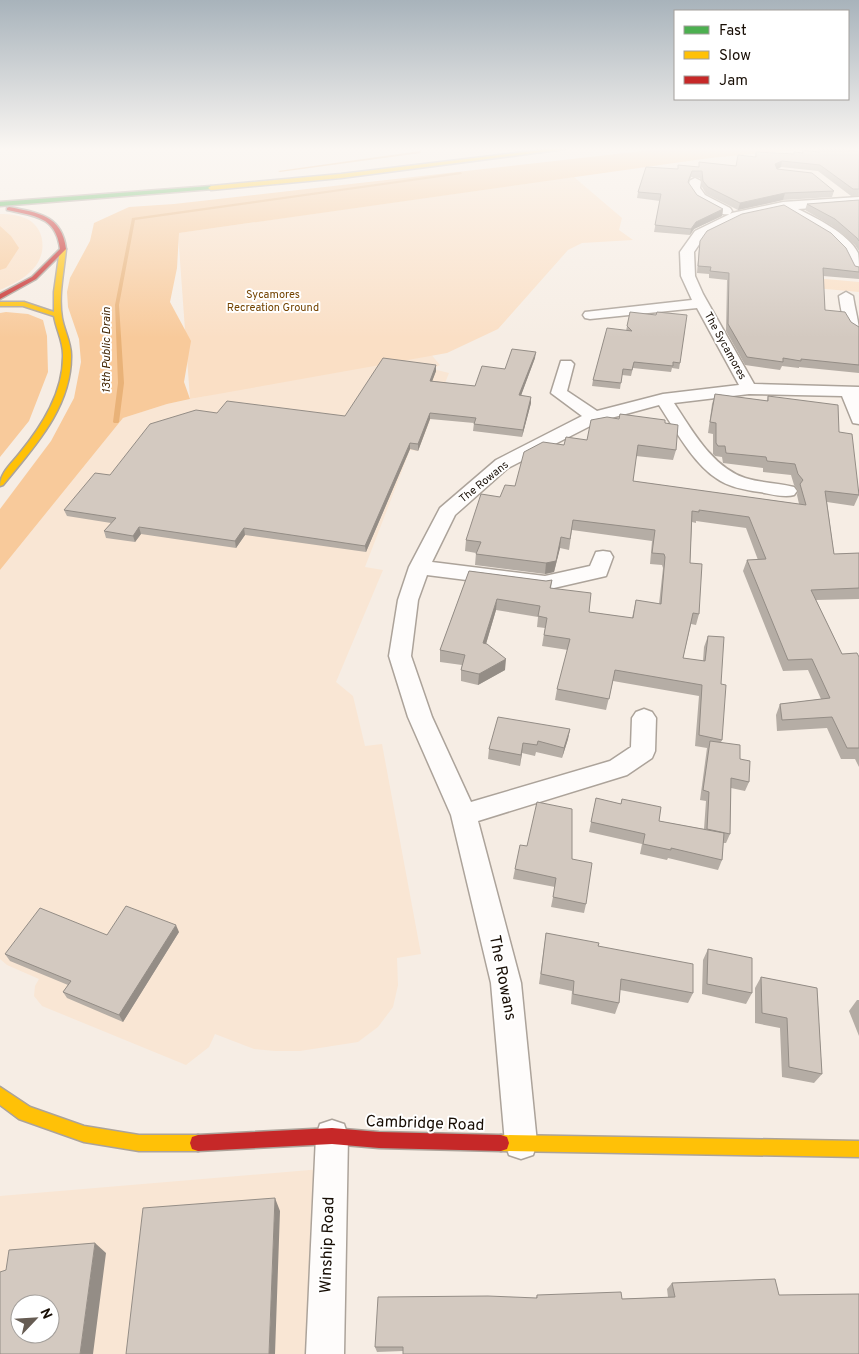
<svg xmlns="http://www.w3.org/2000/svg" width="859" height="1354" viewBox="0 0 859 1354" font-family="Overpass,sans-serif">
<style>
.built{fill:#f9e6d4;fill-rule:evenodd}
.green{fill:#fadfc5}
.forest{fill:#f8ca9b}
.lines{fill:none;stroke-linecap:round;stroke-linejoin:round}
.stream{fill:#e9b278;fill-rule:evenodd}
.street-casing{stroke:#aca39a;stroke-width:3}
.fast-casing{stroke:#aca39a;stroke-width:3}
.slow-casing{stroke:#aca39a;stroke-width:3}
.jam-casing{stroke:#aca39a;stroke-width:3}
.street{fill:#fefcfb;fill-rule:evenodd}
.fast{fill:#4caf50;fill-rule:evenodd}
.slow{fill:#ffc107;fill-rule:evenodd}
.jam{fill:#c62828;fill-rule:evenodd}
.wall{fill:#b5ada5}
.shaded-wall{fill:#948d86}
.building{fill:#d3c9c0;stroke:#948d86;fill-rule:evenodd}
.labels{text-anchor:middle;dominant-baseline:central;stroke-width:4;stroke-linejoin:round;paint-order:stroke}
.far-park-label{font-size:11px;fill:#734301;stroke:#fff}
.far-street-label{font-size:11px;fill:#180e05;stroke:#fff}
.far-water-label{font-size:12px;font-style:italic;fill:#422502;stroke:#fff}
.near-street-label{font-size:16px;fill:#180e05;stroke:#fff}
</style>
<rect width="100%" height="100%" fill="#f6ede4"/>
<path class="built" d="M430 353 440 365 433 369 449 373 418 451 410 450 365 567 383 570 336 682 353 696 365 746 382 744 421 954 397 958 398 985 393 1007 378 1027 358 1042 300 1051H275L254 1049 215 1034 209 1047 186 1065 42 1006 34 996 35 986 39 979 7 965 0 959V570L123 418 167 404 320 372Z
M345 1167 344 1354H0V1196ZM20 1304H50V1334H20Z"/>
<path class="green" d="M574 177 622 218 619 230 633 240 582 243 568 250 498 329 447 353 190 399 178 233Z
M0 214C9 214 19 215 27 219 46 228 47 255 33 269 24 279 13 284 0 290Z
M780 275 859 282V292L781 285Z"/>
<path class="forest" d="M661 149H804L710 158 179 233 177 268 170 302 191 341 184 382 190 399 167 404 123 418 0 570V509L51 441 74 398 81 362 79 339 68 307 67 292 70 278 90 241 94 223 129 207 174 204Z
M0 226 11 236 19 248 6 268 0 270Z
M6 312 28 314 43 320 47 336 48 372 29 421 0 457V313Z"/>
<g class="lines">
<path class="stream" d="M420 151 421 153 280 172 278 171Z
M461 172 462 174 135 220 119 305 124 383 119 422 118 423H114L113 422 118 383 115 305 132 218Z"/>
<g class="street-casing">
<path id="street" d="M695 178 701 181 700 188 705 195 730 208 732 211 730 214C716 217 696 199 688 188L689 181Z
M859 197V205L798 209C816 218 849 234 858 253 859 259 859 267 859 273L854 272C850 265 849 258 843 251 827 233 804 221 782 210L740 219 704 237 694 252 695 276 703 294 754 384 859 387V424L853 423 842 396 749 394 674 403C692 430 712 467 745 478 761 483 778 483 794 487L797 491 794 495C784 498 771 494 760 492 745 490 728 487 716 478 693 463 674 428 659 405L600 421 508 468 455 515 432 562 545 576 590 566 596 552 603 551 610 552 613 557 606 576 545 590 427 575 418 600 411 656 432 717 471 802 610 761 631 747 632 718 636 712 644 709 652 712 656 718 655 751 652 758 627 775 478 821 521 983 537 1143 533 1155 521 1159 509 1155 505 1143 491 983 451 815 408 717 389 656 398 600 409 567 440 508 496 460 582 416 551 393 561 361H571L574 364 567 391 597 411 663 394 739 385 697 308 590 319 585 318 583 315 585 312 692 300 681 276 680 252 695 231 732 213 783 202Z
M846 292 853 296C855 310 859 321 859 334 843 330 841 310 839 296Z
M332 1120 344 1124 348 1136 344 1354H306L316 1136 320 1124Z"/>
</g>
<g class="fast-casing">
<path id="fast" d="M211 186 213 189 0 206V202L26 200Z"/>
</g>
<g class="slow-casing">
<path id="slow" d="M549 149H565L341 178 211 190 208 188 211 186 341 174Z
M63 247 66 249C64 272 58 295 62 318 64 330 71 342 71 355 72 407 34 447 3 485L0 486C0 473 11 464 19 454 42 426 64 392 63 354 63 341 56 329 54 316L23 306H0V302H24L54 312V292L60 249Z
M0 1087 30 1107 84 1126 139 1135H198L204 1137 206 1143 204 1149 198 1151H139L84 1142 19 1119 0 1105Z
M501 1135 859 1141V1157L501 1151 495 1149 493 1143 495 1137Z"/>
</g>
<g class="jam-casing">
<path id="jam" d="M9 207C38 213 62 215 66 249L36 279 0 299V294L32 277 60 249C56 216 34 216 7 210V208Z
M332 1128 379 1132 501 1135 507 1137 509 1143 507 1149 501 1151 379 1148 332 1144 198 1151 192 1149 190 1143 192 1137 198 1135Z"/>
</g>
<use href="#street" class="street"/>
<use href="#fast" class="fast"/>
<use href="#slow" class="slow"/>
<use href="#jam" class="jam"/>
</g>
<path class="wall" d="M818 149H835L859 151V196H851L818 171 781 167 777 169 834 191 832 197 783 200 738 210 706 194 702 187 700 178 691 177 689 184 697 195 723 209 722 216 694 229 690 235 654 232 660 201 637 198 638 192 678 169 699 167 736 166 755 157 756 152 793 154 794 152 802 153V150L818 152Z
M859 200V251L855 245 832 226 805 210 807 204Z
M700 241 859 267V279L823 276 825 310 859 327V373L799 367V368L782 366 780 370 745 365 726 331 727 280 709 278V274L697 273 699 248Z
M630 312 680 363 679 369 672 368 671 372 633 368 631 376 622 375 620 389 592 386 593 380 626 331Z
M535 358 521 395 531 403 522 437 473 431 474 423 430 419 418 451 410 449 366 552 245 535 236 548 141 534 135 542 106 538 104 531 111 523 67 516 64 510 110 475 345 416 436 365V371L432 381 475 386 505 369Z
M715 394 767 401 768 396 839 432 859 495 854 506 827 502 834 554 859 553V599L816 600 842 654 859 657V767L855 759H841L827 728 777 731 776 715 780 704 821 699 808 670 783 671 743 571 747 560H758L746 528 696 521V523L692 522 690 563 699 614 696 625 691 624 683 658 703 661 704 647 708 636 721 684 722 740 721 742 740 759 749 782 745 791 731 788 730 834 726 843H723L722 860 718 870 668 858 667 860 640 854 642 844 589 832 596 798 621 804 622 799 659 821 704 829 706 801 700 800 707 748 695 746 699 696 613 681 606 710 555 700 557 689 568 650 542 646 545 628 537 627 538 617 496 610 486 644 505 670 478 685 461 681V670L462 665 440 662V650L469 571 546 581 552 580 551 588 589 612 632 618 636 600 659 604 663 568 662 565 650 564 652 541 572 530 569 550 560 548 554 572 545 574 475 565 476 553 465 551 466 540 500 497 515 486 564 445 587 440 619 419 620 414 665 423 676 450 673 460 636 456 633 481 799 504 797 495 798 490 794 485 791 475 763 472V468L723 463 722 457 715 456 713 454V434L708 433 712 404Z
M570 729 568 739 562 758 536 752 535 756 522 753 520 766 488 759 489 749Z
M572 859 586 904 584 913 551 907 555 887 513 879 515 869Z
M179 932 123 1022 67 998 63 992 68 985 10 961 5 954 107 935Z
M546 933 598 946 693 993 688 1003 620 990 619 1003 615 1014 571 1004 572 991 539 984Z
M708 949 752 993 746 1004 702 994 703 960Z
M761 977 817 988 822 1074 814 1083 782 1077 780 1028 755 1023V988Z
M857 1000H859V1036L849 1011Z
M775 1279 403 1351 377 1352 375 1347 536 1298 537 1295 622 1299 668 1297 667 1289 672 1283Z"/>
<path class="shaded-wall" d="M782 161 781 167 774 171 775 164Z
M785 193 783 200 738 210 740 203Z
M723 209 722 216 694 229 690 235 691 229 696 222Z
M536 352 535 358 519 401V395Z
M436 365V371L430 387V381Z
M531 397V403L522 437 523 430Z
M430 413V419L418 451V444Z
M410 443V449L366 552 365 546Z
M139 527 141 534 135 542 133 536Z
M244 528 245 535 236 548 235 541Z
M561 537 560 548 554 572 545 574 546 563Z
M497 599 496 610 483 654V643Z
M506 659 505 670 478 685 479 674Z
M570 729 568 739 562 758 564 748Z
M523 743 522 753 520 766 521 755Z
M176 925 179 932 123 1022 119 1015Z
M275 1198 280 1211 275 1354H269Z
M95 1243 106 1253 93 1354H80Z"/>
<path class="building" d="M819 149H835L859 151V189H853L820 165 782 161 775 164 777 169 812 173 834 191 785 193 740 203 708 187 703 181 702 171H692L688 182 697 195 723 209 696 222 691 229 655 225 661 194 638 192 646 167 678 169V165L699 167V162L736 166 738 155 756 157V152L794 154V152L803 153 802 150 819 152Z
M859 200V241L857 238 835 219 807 204Z
M784 205 831 233 846 248 855 266 859 267V272L823 268 825 310 845 312 851 322 859 327V365L801 359V361L783 358V362L747 357 728 324 729 273 710 271 711 267 698 266 700 241 707 231 742 214Z
M630 312 656 315 657 312 687 315 680 363 673 362V366L634 362 632 370 623 369 621 383 593 380 607 328 632 331 627 326Z
M512 349 536 352 519 395 531 397 523 430 474 424 476 418 430 413 418 444 410 443 365 546 244 528 235 541 139 527 133 536 104 531 116 518 64 510 95 473 110 475 150 424 196 410 217 413 227 401 345 416 383 358 436 365 430 381 475 386 482 366 505 369Z
M715 394 768 401V396L838 405 839 432 852 434 859 495 825 491 834 554 859 553V588L811 590 842 654 857 653 859 657V748H847L832 717 782 720 780 704 830 698 812 659 788 660 747 560 766 559 749 517 699 510V512L692 511 690 563 702 564 699 614 693 613 683 658 705 661 708 636 724 637 721 684 726 685 722 740 699 735 702 685 615 670 609 699 557 689 570 639 544 635 547 618 538 616 540 606 497 599 483 643 487 644 506 659 479 674 461 670 465 655 440 650 469 571 546 581 552 580 550 588 591 593 589 612 633 618 636 600 661 604 665 557 664 554 652 553 655 530 573 520 570 539 561 537 556 561 546 563 476 554 481 542 466 540 481 494 500 497 505 485 515 486 524 452 543 442 564 445 566 437 587 440 591 420 607 417 619 419 620 414 665 420V423L678 425 676 450 638 445 633 481 806 505 800 484 803 480 798 474 795 464 767 461 766 457 726 453 725 446H718L716 443V423L710 422Z
M498 717 570 729 564 748 538 741 537 745 523 743 521 755 489 749Z
M710 741 740 745V759L750 761 749 782 731 778 730 834 707 829 709 792 703 790Z
M596 798 621 804 622 799 661 807 659 821 724 833 722 860 671 848V850L643 844 645 834 591 822Z
M537 802 572 809V859L592 863 586 904 553 897 556 878 515 869 520 845 527 846Z
M126 906 176 925 119 1015 63 992 71 981 5 954 40 908 107 935Z
M546 933 599 943 598 946 693 964V993L621 979 619 1003 573 994 574 981 541 974Z
M708 949 752 958V993L707 984Z
M761 977 817 988 822 1074 789 1067 787 1018 762 1013Z
M275 1198 269 1354H126L143 1208Z
M95 1243 80 1354H0V1272L6 1270 9 1250ZM20 1304H50V1334H20Z
M775 1279 779 1295 859 1294V1354H403V1347H375L378 1297 488 1296 537 1298V1295L621 1292 622 1299 675 1297 672 1283Z"/>
<linearGradient id="sky" x2="0" y2="1"><stop stop-color="#a8b3bb"/><stop offset="0.44" stop-color="#fbf7f3"/><stop offset="1" stop-color="#fbf7f3" stop-opacity="0"/></linearGradient>
<rect width="859" height="338" fill="url(#sky)"/>
<g class="labels">
<g class="far-park-label">
<text x="273" y="295">Sycamores<tspan x="273" dy="13">Recreation Ground</tspan></text>
</g>
<g class="far-street-label">
<text transform="translate(725 346) rotate(61)">The Sycamores</text>
<text transform="translate(484 482) rotate(-39)">The Rowans</text>
</g>
<g class="far-water-label">
<text transform="translate(107 350) rotate(-90)">13th Public Drain</text>
</g>
<g class="near-street-label">
<text transform="translate(502 978) rotate(79)">The Rowans</text>
<text transform="translate(425 1124) rotate(2)">Cambridge Road</text>
<text transform="translate(328 1245) rotate(-88)">Winship Road</text>
</g>
</g>
<rect x="674" y="10" width="175" height="90" fill="#ffffff" stroke="#a39f9b"/>
<rect x="684" y="26" width="25" height="8" fill="#4caf50" stroke="#a39f9b"/>
<text x="719" y="35" font-size="15" fill="#180e05">Fast</text>
<rect x="684" y="51" width="25" height="8" fill="#ffc107" stroke="#a39f9b"/>
<text x="719" y="60" font-size="15" fill="#180e05">Slow</text>
<rect x="684" y="76" width="25" height="8" fill="#c62828" stroke="#a39f9b"/>
<text x="719" y="85" font-size="15" fill="#180e05">Jam</text>
<g transform="translate(35 1319) rotate(65)"><circle r="24" fill="#ffffff" stroke="#a39f9b"/>
<path d="M0-4L9 19L0 12L-9 19Z" fill="#665c53"/>
<text y="-8" font-size="14" font-weight="bold" text-anchor="middle" fill="#180e05">N</text>
</g>
</svg>
